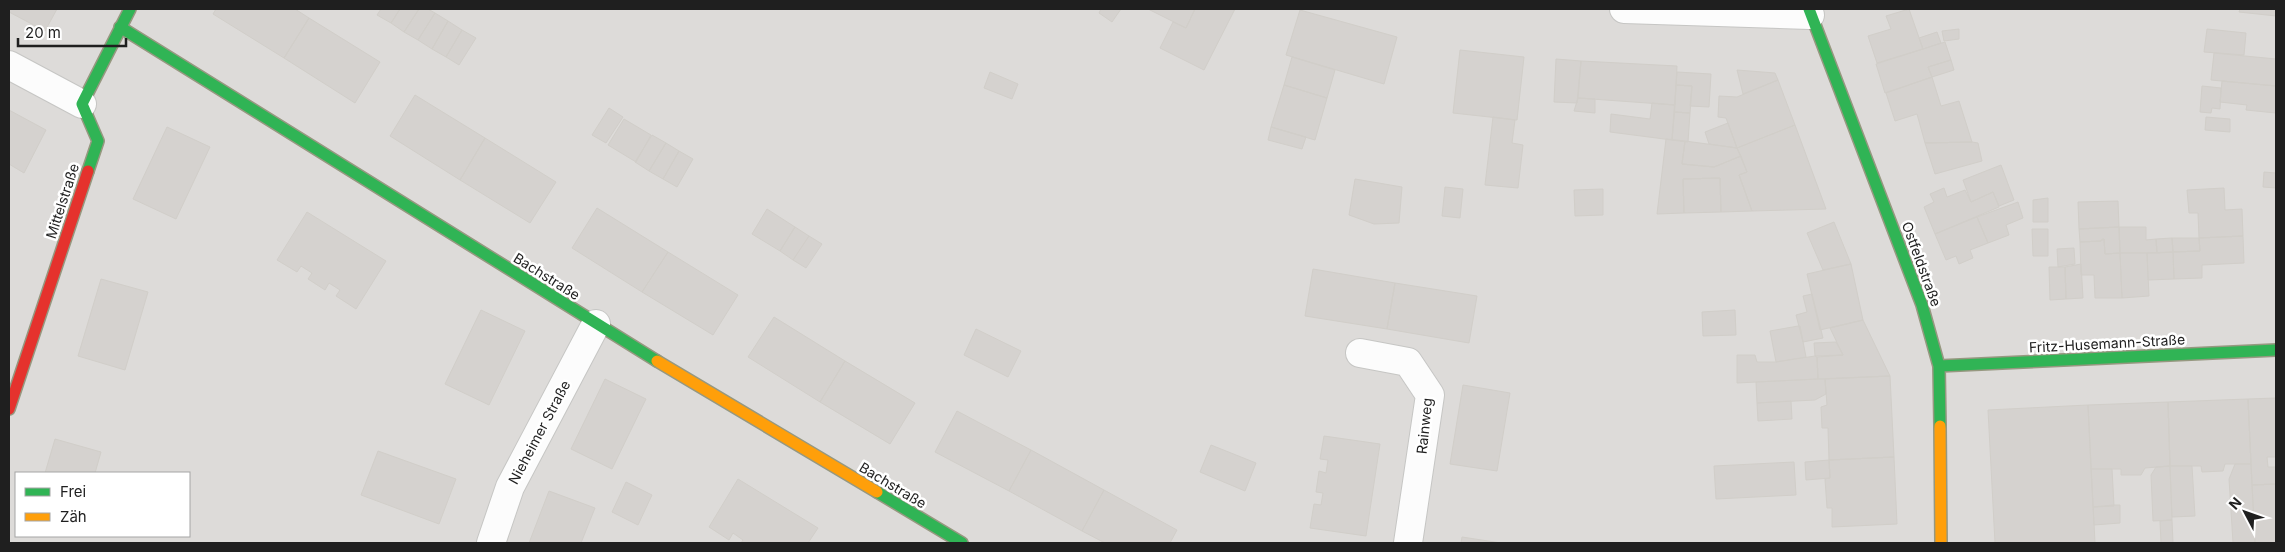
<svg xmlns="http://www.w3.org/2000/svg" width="2285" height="552" viewBox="0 0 2285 552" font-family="Inter,sans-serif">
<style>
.residential{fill:#dddbd9;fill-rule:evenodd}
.building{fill:#d5d2cf;stroke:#d1cec9}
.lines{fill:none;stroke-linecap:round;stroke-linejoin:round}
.street-casing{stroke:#c6c6c4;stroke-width:30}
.fast-casing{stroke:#969880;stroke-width:14}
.slow-casing{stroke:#969880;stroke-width:14}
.jam-casing{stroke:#969880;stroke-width:14}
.street{stroke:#fcfcfc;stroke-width:28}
.fast{stroke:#30b455;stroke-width:11}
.slow{stroke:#ff9f0a;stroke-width:11}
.jam{stroke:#e5322d;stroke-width:11}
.labels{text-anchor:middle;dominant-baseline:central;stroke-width:5;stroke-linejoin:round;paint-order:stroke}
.street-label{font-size:14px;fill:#1f1f1f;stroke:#fff}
</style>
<rect width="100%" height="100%" fill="#eeece8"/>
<path class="residential" d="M9 9H2276V543H9ZM16 473H189V536H16Z"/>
<path class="building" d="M9 9H57L45 31 9 12Z
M216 9H295L309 18 284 58 213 14Z
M381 9H400L391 23 377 15Z
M400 9H419L404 32 391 23Z
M419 9H428L435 13 418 40 404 32Z
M1101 9H1121L1112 22 1099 13Z
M1148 9H1195L1186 28Z
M1195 9H1235L1204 70 1160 48 1173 22 1186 28Z
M1909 9 1923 49 1877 63 1868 36 1891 29 1886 16Z
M2240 9H2276V16L2239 12Z
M1300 10 1397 37 1384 84 1286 55Z
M435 13 448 21 432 49 418 40Z
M309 18 380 62 355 103 284 58Z
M448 21 462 30 446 57 432 49Z
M1959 29V39L1944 41 1942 31Z
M2207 29 2246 33 2244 55 2204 52Z
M462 30 476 38 459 65 446 57Z
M1937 32 1941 43 1923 49 1919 38Z
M1945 42 1951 60 1928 67 1932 77 1885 93 1876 64Z
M1460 50 1524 57 1517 120 1453 113Z
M2214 53 2276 59V86L2211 80Z
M1292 57 1335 70 1327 98 1284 85Z
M1556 59 1581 61 1577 103 1554 102Z
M1951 60 1954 70 1932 77 1928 67Z
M1581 61 1677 66 1675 105 1578 98Z
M1737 70 1775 73 1778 80 1743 94Z
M990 72 1018 84 1012 99 984 88Z
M1677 72 1711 74 1709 107 1690 106 1692 86 1676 85Z
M1932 77 1941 106 1959 101 1972 142 1925 143 1917 114 1895 121 1886 93Z
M1778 80 1795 125 1737 148 1726 118 1718 117 1719 96 1737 97Z
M2222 81 2276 86V120V113L2246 110 2247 105 2220 102Z
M1284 85 1327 98 1315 140 1271 127Z
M1676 85 1692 86 1690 113 1674 112Z
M2202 86 2221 88 2220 109 2212 108 2211 113 2200 112Z
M415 95 485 138 460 180 390 136Z
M1578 98 1595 99V113L1574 111Z
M1652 103 1675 105 1672 140 1610 132 1611 114 1650 119Z
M609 108 623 117 606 143 592 135Z
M9 110 46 130 24 173 9 164Z
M1674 112 1690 113 1688 142 1672 140Z
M1493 117 1515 120 1512 143 1523 145 1518 188 1485 185Z
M2206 117 2230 119V132L2205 130Z
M624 119 651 135 636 162 608 145Z
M1728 123 1737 148 1709 144 1705 132Z
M1795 125 1826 209 1752 211 1739 175 1747 172 1737 148Z
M167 127 210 147 176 219 133 199Z
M1271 127 1306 137 1302 149 1268 140Z
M652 135 666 143 649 171 635 162Z
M485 138 556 182 530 223 460 180Z
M1666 139 1685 141 1682 164 1714 167 1741 156 1747 172 1739 175 1752 211 1721 212 1720 178 1683 179 1684 213 1657 214Z
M1685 141 1737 148 1741 156 1714 167 1682 164Z
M1972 142 1978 143 1982 161 1935 174 1925 143Z
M666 143 679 151 663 179 649 171Z
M679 151 693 159 677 187 663 179Z
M2001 165 2014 200 1999 206 1993 192 1971 202 1963 180Z
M2264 172 2276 173V188L2263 187Z
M1720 178 1721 212 1684 213 1683 179Z
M1355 179 1402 187 1399 223 1374 224 1349 215Z
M1445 187 1463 189 1460 218 1442 216Z
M1944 188 1947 197 1965 190 1971 202 1993 192 1999 207 1935 234 1924 207 1934 202 1930 194Z
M2224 188 2225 210 2242 209 2243 236 2199 238 2198 213H2189L2187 190Z
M1603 189V215L1575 216 1574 190Z
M2048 198V222H2033V200Z
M2118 201 2119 227 2079 229 2078 202Z
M2018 202 2023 218 2006 225 2009 235 1988 243 1977 217Z
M597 208 668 252 642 292 572 248Z
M767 209 795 227 780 251 752 234Z
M307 212 386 261 356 309 336 296 340 290 329 283 325 290 308 279 312 273 301 266 297 272 277 260Z
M1977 217 1988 243 1970 250 1973 258 1959 264 1956 256 1946 260 1935 234Z
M1834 222 1851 264 1823 270 1807 233Z
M795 227 809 236 793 260 780 251Z
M2119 227 2120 253 2105 254 2104 239 2101 241 2080 242 2079 229Z
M2119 227H2146V240L2156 239 2157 253H2120Z
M2032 229H2048V256H2033Z
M809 236 822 244 806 268 793 260Z
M2243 236 2244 263 2202 265V278L2174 279 2173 252 2200 251 2199 238Z
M2172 238 2173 252 2157 253 2156 239Z
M2172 238H2199L2200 251 2173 252Z
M2102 239H2104L2105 254 2120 253 2122 298H2095L2094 275H2081L2080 242 2101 241Z
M2074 248 2075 264 2058 267 2057 249Z
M668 252 738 295 713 335 642 292Z
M2173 252 2174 279 2148 280 2147 253Z
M2120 253H2147L2149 296 2122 298Z
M1851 264 1863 320 1820 330 1807 274Z
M2081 264 2083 298 2066 299 2065 267Z
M2049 267H2065L2066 299 2050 300Z
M1313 269 1395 283 1387 329 1305 316Z
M101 279 148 292 125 370 78 356Z
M1395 283 1477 296 1469 343 1387 329Z
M1812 294 1823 338 1803 342 1796 315 1807 312 1803 296Z
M481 310 525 331 489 405 445 384Z
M1735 310 1736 335 1703 336 1702 312Z
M774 317 845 361 820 402 748 357Z
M1863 320 1890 376 1818 379 1817 357 1843 355 1830 328Z
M1798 326H1800L1806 357 1776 362 1770 331Z
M976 329 1021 351 1008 377 964 355Z
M1836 342 1843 355 1815 356 1814 343Z
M1737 355H1755L1757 362H1776L1815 356 1817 357 1818 379 1737 383Z
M845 361 915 403 890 444 820 402Z
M1890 376 1894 457 1829 460 1828 428H1822L1821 407 1827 405 1825 379Z
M605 379 646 399 612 469 571 449Z
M1818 379H1825L1826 394 1815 400 1757 403 1756 382Z
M1463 385 1510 393 1497 471 1450 464Z
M2276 398V457H2267L2268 467H2276V484L2252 485 2248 399Z
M2248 399 2251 464H2225L2223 471 2202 472 2201 466H2170L2168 402Z
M1791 401 1792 419 1758 421 1757 403Z
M2168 402 2170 466 2145 468 2141 475H2121V469H2091L2088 405Z
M2088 405 2095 543H1995L1988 410Z
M957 411 1031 450 1009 491 935 452Z
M1324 436 1380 444 1366 536 1310 528 1314 504 1321 505 1323 493 1316 492 1319 471 1326 473 1328 460 1320 459Z
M55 439 101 452 95 473H45Z
M1211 445 1256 463 1245 491 1200 472Z
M1031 450 1104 490 1082 531 1009 491Z
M378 451 456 479 439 524 361 495Z
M1894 457 1897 524 1832 527V508H1827L1825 479 1830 478 1829 460Z
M1829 460 1830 478 1806 480 1805 462Z
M1794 462 1796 495 1716 499 1714 466Z
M2235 464H2251L2255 543H2233L2229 479Z
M2170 466H2192L2195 516 2172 517Z
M2170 466 2172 520 2153 521 2151 475 2156 467Z
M2091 469H2112L2114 506 2093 507Z
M738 479 818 528 808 543H741L743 540 733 533 729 540 709 527Z
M626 482 652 495 638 525 612 512Z
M2276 484V543H2255L2252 485Z
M1104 490 1177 530 1170 543H1105L1082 531Z
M549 491 595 508 581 543H529Z
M2114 505H2120V523L2094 525 2093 507Z
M2172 520 2173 543H2161L2160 521Z
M1462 537 1501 543H1461Z"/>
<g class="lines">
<g class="street-casing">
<path id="street" d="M1624 9 1810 15
M9 65 82 104
M1360 353 1408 362 1430 395 1408 543
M491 543 510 487 596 324"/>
</g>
<g class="fast-casing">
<path id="fast" d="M1809 9 1922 305 1939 366 1940 426
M120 27 657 361
M88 171 98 141 82 104 130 9
M1939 366 2276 350
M877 492 962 543"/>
</g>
<g class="slow-casing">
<path id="slow" d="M657 361 877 492
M1940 426 1941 543"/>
</g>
<g class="jam-casing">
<path id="jam" d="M9 409 88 171"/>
</g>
<use href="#street" class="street"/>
<use href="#fast" class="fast"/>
<use href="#slow" class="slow"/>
<use href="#jam" class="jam"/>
</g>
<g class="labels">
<g class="street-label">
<text transform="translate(62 201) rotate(-72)">Mittelstraße</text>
<text transform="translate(1922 264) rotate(70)">Ostfeldstraße</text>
<text transform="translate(547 276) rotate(32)">Bachstraße</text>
<text transform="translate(2107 343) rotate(-3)">Fritz-Husemann-Straße</text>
<text transform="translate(1424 426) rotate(-84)">Rainweg</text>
<text transform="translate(539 432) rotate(-62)">Nieheimer Straße</text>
<text transform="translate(893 485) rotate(31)">Bachstraße</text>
</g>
</g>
<rect width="2285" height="552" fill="none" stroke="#1f1f1f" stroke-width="20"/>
<rect x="15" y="472" width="175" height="65" fill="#ffffff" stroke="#a5a5a5"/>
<rect x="25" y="488" width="25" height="8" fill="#30b455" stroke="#a5a5a5"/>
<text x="60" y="497" font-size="15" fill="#1f1f1f">Frei</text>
<rect x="25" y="513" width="25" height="8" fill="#ff9f0a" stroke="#a5a5a5"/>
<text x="60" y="522" font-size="15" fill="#1f1f1f">Zäh</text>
<g transform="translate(2245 512) rotate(311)" stroke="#ffffff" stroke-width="4" paint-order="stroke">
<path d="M0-4L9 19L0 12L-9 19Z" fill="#1f1f1f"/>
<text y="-8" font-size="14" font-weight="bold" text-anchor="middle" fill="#1f1f1f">N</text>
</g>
<path d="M18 38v8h108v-8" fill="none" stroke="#1f1f1f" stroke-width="2.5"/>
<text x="25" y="38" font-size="15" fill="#1f1f1f" stroke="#ffffff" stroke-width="4" paint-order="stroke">20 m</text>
</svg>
